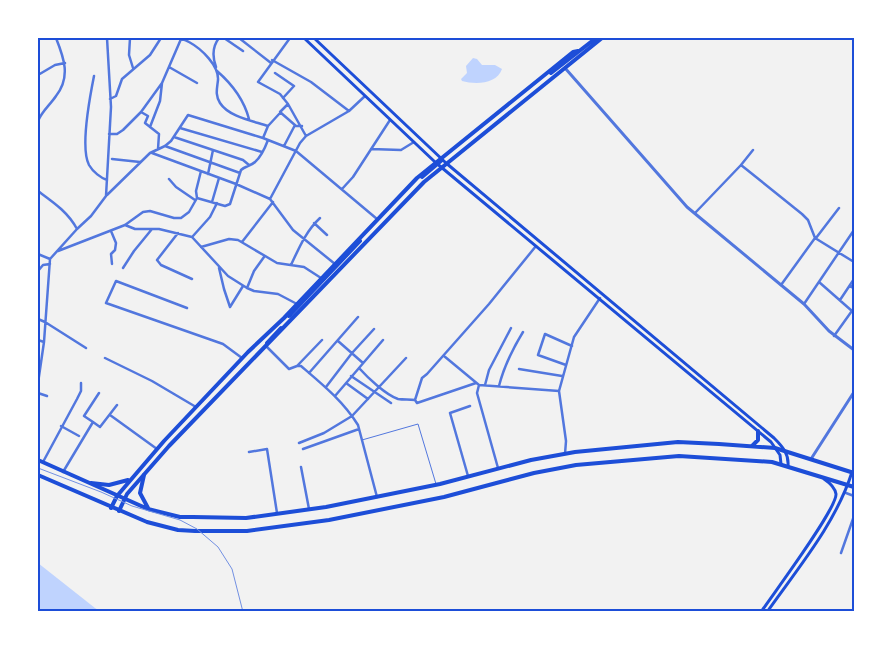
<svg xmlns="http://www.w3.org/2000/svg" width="892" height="649" viewBox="0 0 892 649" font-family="Arial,sans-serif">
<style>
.water{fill:#bfd3fe}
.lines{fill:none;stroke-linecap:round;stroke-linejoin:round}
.service{stroke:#5277de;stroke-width:1}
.minor{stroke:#5277de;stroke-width:2.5}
.tertiary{stroke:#5277de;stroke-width:3}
.secondary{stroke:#1d4ed8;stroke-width:3}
.primary{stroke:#1d4ed8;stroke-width:4}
.trunk{stroke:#1d4ed8;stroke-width:4}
.rail{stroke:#7290e2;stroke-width:1}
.neatline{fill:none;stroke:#1d4ed8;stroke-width:2}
</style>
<rect width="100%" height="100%" fill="#f2f2f2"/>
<path class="water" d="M473 58 477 59 482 65H495L502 69C497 84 476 85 462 81L461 79 467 73 466 66Z
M38 563 95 608 100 611H38Z"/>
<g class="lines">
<path class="service" d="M362 440 418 424 436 484"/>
<path class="minor" d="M130 38 129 55 133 68
M179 38C182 39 186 40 189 42 202 49 219 66 218 80 217 89 215 95 220 103 229 117 253 121 268 126
M224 38 243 51
M239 38 271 63
M272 60 311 82 349 111
M169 67 197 83
M216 67C212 56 212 47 219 38
M217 71C232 84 244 100 249 119
M275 73 294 86 283 98
M38 75 55 65 65 63
M94 76C90 96 80 148 89 165 93 172 101 178 107 180
M110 99 116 96 122 79 150 55 161 38
M288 104 280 94 258 82 290 38
M141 112 148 116 145 123 159 134 158 149
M38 121C42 111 50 105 56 96 71 77 64 58 56 38
M302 126H296L280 112 288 104 306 136
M150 127 160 101 162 83
M180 128 262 152
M109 134H117L123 130 141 112 162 83 181 39
M174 137 243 160 249 165
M263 138 268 126 280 113
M165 146 240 173
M284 146 295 125
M371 149 401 150 414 142
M152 153 236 184 270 199 293 230 335 264
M112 159 140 162
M741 165 802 214 808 220 815 238
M208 174 213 150
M169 179 176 187 195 200
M342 189 353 177 390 120
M38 191C53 202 68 212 77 229
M107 195 150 153 165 146 171 141 188 115 263 138 296 151 377 219
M197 198 196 191 201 171
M270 199 300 143 306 136 349 111 365 96
M212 202 219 178
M695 213 741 165 753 150
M314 223 327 235
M125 225 135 229H159L192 237 228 276 247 288 254 291 278 294 297 304
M111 231 116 243 115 250 111 254 112 264
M178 233 157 260 161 265 192 279
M193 236 210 217 217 203
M816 238 839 208
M242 242 273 202
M201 247 229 239 238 240 277 263 304 267 321 278
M58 251 125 225 143 212 150 211 174 218H181L189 212 197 198 225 206 230 204 241 170C245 166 251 166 255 162 261 157 265 148 268 140
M38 254 50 259
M291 265C299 248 306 231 320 218
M123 268 134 251 152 229
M219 268 224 289 230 307 243 286
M38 271 43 265 50 264
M819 282 852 311
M781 285 815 238 854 262
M850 285 854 289
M247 288 254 271 264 257
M840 300 854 279
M804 304 854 230
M187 308 116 281 106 303 223 344 242 358
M38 319 45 322 86 348
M834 336 854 308
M38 340 44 342
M338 341 363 363
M266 346 289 369 297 366H301C322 384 343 401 358 425L377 497
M444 356 479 385 559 391
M105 358 152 381 196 407
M566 365 538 355 545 334 572 346
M297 366 322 340
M359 368C368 378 386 395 398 399 404 400 410 399 415 400L417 403 476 383
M519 369 562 376
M309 373 358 317
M351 376 391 403
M38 383 44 342 50 259 77 229 91 216 106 196 111 107 107 38
M346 383 368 399
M479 385 477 393 498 468
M485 385 489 370 511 328
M499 386C504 366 512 350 523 332
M326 387 352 353 374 329
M38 393 47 396
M335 396 383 340
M415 400 422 378 427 374 489 304 536 246
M110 415 157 449
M93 422 100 427 117 405
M61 426 79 436
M299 443 324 433 352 416 406 358
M303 449 359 429
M249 452 267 449 277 513
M565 454 566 441 559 391 574 337 600 298
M43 462 77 399 81 391V383
M301 467 309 509
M63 472 93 422 84 416 99 393
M468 476 450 413 470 406
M846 493 854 496
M841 553 854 516"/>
<path class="tertiary" d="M565 68 687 207 804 304 829 331 854 350
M811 459 854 392"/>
<path class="secondary" d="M304 38 435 162 771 442 780 455 781 464
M314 38 446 163 774 438C783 447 789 454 788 466
M761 612C773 594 837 509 836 494 835 488 830 483 824 479
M767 612C798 568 836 523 852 472"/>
<path class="primary" d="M551 73 596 38
M422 177 442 160
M289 316 360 241
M267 343 281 328
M91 483 109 485 128 480
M111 508 117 496 164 441 248 352 284 318 417 178 573 52 578 51
M119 511 127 494 169 446 424 182 602 38"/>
<path class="trunk" d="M752 446 758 440V431
M38 460 148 509 180 517H193L246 518 326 507 440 484 531 460 575 452 678 442 719 444 775 448 854 473
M38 475 147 522 178 530 195 531H247L329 520 444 497 534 473 576 465 679 456 772 462 854 487
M144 475 140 493 148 508"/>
<path class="rail" d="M38 468 101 492 132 506 180 520 197 529 218 547 232 569 243 612"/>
</g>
<rect width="892" height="649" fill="none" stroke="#ffffff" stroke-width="78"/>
<rect x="39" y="39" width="814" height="571" class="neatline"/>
</svg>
